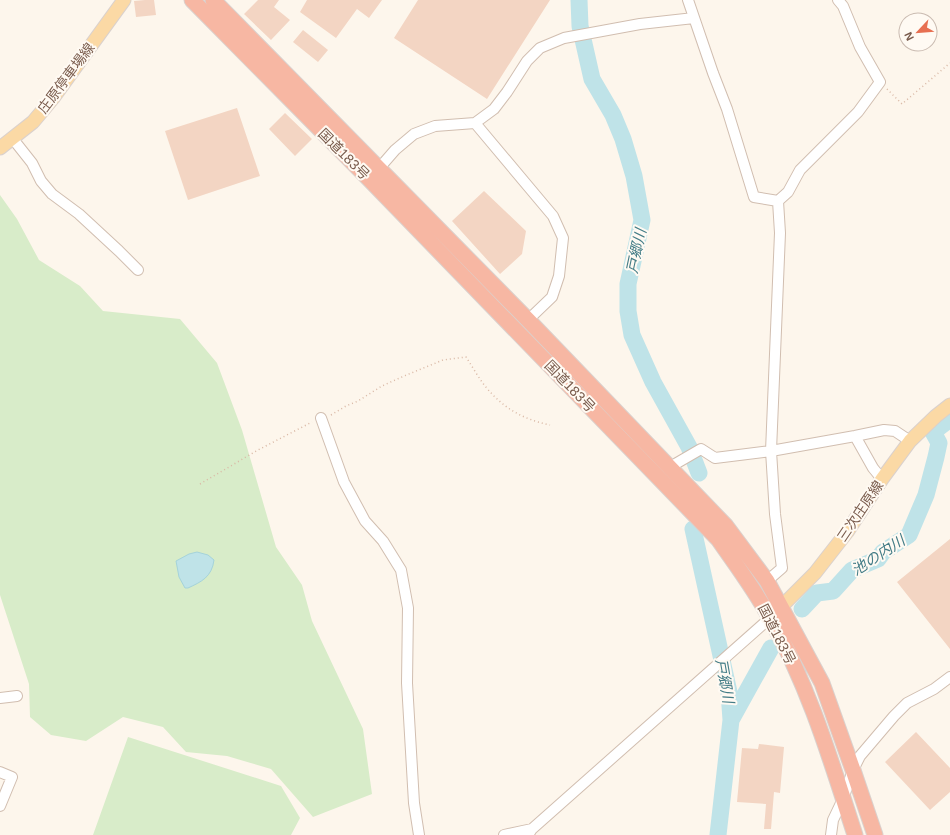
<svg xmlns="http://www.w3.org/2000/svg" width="950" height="835" viewBox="0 0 950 835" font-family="Helvetica,'Noto Sans JP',sans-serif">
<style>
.green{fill:#d8ecc9}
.water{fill:#bfe3e8;stroke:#a5d3da}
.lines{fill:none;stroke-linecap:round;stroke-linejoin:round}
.river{stroke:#bfe3e8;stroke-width:17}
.building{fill:#f3d5c3}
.minor-casing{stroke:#d1beb0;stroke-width:12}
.major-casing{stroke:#dad1cd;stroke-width:15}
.highway-casing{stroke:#dad1cd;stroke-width:17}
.path{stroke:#d9b8a5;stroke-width:1.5;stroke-dasharray:1 3;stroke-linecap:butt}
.minor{stroke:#fff;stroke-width:10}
.major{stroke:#fbd9a5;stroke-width:13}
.highway{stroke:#f7b7a3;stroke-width:15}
.labels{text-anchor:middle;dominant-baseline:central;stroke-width:4;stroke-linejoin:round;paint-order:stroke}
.street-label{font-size:14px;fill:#7a5c4d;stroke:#fffaf3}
.water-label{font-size:15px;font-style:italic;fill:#437c86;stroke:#fffaf3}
</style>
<rect width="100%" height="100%" fill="#fdf6ec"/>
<path class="green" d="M0 195 17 219 39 260 80 286 103 311 180 319 217 363 242 430 276 547 302 585 312 621 363 729 372 794 313 817 271 769 227 756 186 752 163 727 123 717 86 741 51 735 30 717 29 684 0 595Z
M128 737 281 786 300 818 291 835H93Z"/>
<path class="water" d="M197 552 208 555 214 560C212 577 201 582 188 588H185L179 577 176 561 189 554Z"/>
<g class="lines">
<path class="river" d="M579 0 580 26 592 79 613 115 623 139 634 176 642 220 628 284V311L632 335 653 382 689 447 699 473
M693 529 729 692 731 720 718 835
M802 609 817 593 833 591 852 570 878 559 883 552 909 535 926 495 936 457 939 443 933 432 950 419
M731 720 771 648"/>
</g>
<path class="building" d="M145 0H154L156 15 136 17 134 1Z
M258 0H279L274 7 290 20 271 40 244 14Z
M307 0H382L369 18 357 9 336 38 300 12Z
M418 0H550L487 99 394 38Z
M303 30 328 50 318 62 293 42Z
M237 108 260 176 188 200 165 131Z
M285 113 312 139 295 156 269 129Z
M484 191 526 231 522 254 500 274 452 221Z
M950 539V649L897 582Z
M916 732 950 768V792L930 810 885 762Z
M759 744 784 747 780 793 774 792 771 829H764L766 804 737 802 742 748 758 749Z"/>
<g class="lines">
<g class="minor-casing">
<path id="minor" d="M688 0 713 73 727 109 754 197 778 201
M475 123 553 216 563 238 559 276 552 297 528 320
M13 139 32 163 41 181 52 194 79 214 119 251 138 270
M375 173 395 150 414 134 435 126 475 123 494 109 507 92 527 61 540 48 564 38 640 24 694 18
M778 201 788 192 800 170 858 112 880 82 860 47 843 6 838 0
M321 418 344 482 365 521 383 541 401 570 408 608 407 683 414 803 419 835
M855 436 873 468 882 479
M670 467 701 449 715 458 771 451 855 436 884 430 895 431 910 441
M767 581 782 568 775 514 771 451 780 233 778 201
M0 698 17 696
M0 772 12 777 0 806
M504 835 532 829
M528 835 532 829 770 618
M831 835 833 820 843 799 853 770 860 756 894 716 907 703 934 689 950 677"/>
</g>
<g class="major-casing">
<path id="major" d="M0 148 33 122 53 98 124 0
M774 614 815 573 847 532 882 479 910 441 936 416 950 405"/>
</g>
<g class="highway-casing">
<path id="highway" d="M192 0 369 179 718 539C736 565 755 590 770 618 809 686 831 761 855 835
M213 0 528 320 726 526 767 581 822 683 853 770 875 835"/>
</g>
<path class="path" d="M887 89 902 104 950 63
M331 415 346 406 358 401 382 386 404 376 443 360 466 357C472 366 478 377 485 386 503 408 522 419 550 425
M200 484 258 450 312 422"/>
<use href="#minor" class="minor"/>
<use href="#major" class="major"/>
<use href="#highway" class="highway"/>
</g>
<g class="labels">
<g class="street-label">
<text transform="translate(66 78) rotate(-53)">庄原停車場線</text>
<text transform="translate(344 154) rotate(45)">国道183号</text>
<text transform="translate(570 386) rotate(46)">国道183号</text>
<text transform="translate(860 511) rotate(-56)">三次庄原線</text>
<text transform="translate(777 634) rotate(63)">国道183号</text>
</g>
<g class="water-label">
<text transform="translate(636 251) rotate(-78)">戸郷川</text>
<text transform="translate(878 555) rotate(-33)">池の内川</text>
<text transform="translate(725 681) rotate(80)">戸郷川</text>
</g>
</g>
<g transform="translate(918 32) rotate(244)"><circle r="19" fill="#fffaf3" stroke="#cabbb1"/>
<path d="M0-3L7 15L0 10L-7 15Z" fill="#e76f51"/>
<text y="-6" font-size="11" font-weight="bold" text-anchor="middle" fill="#7a5c4d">N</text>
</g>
</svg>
